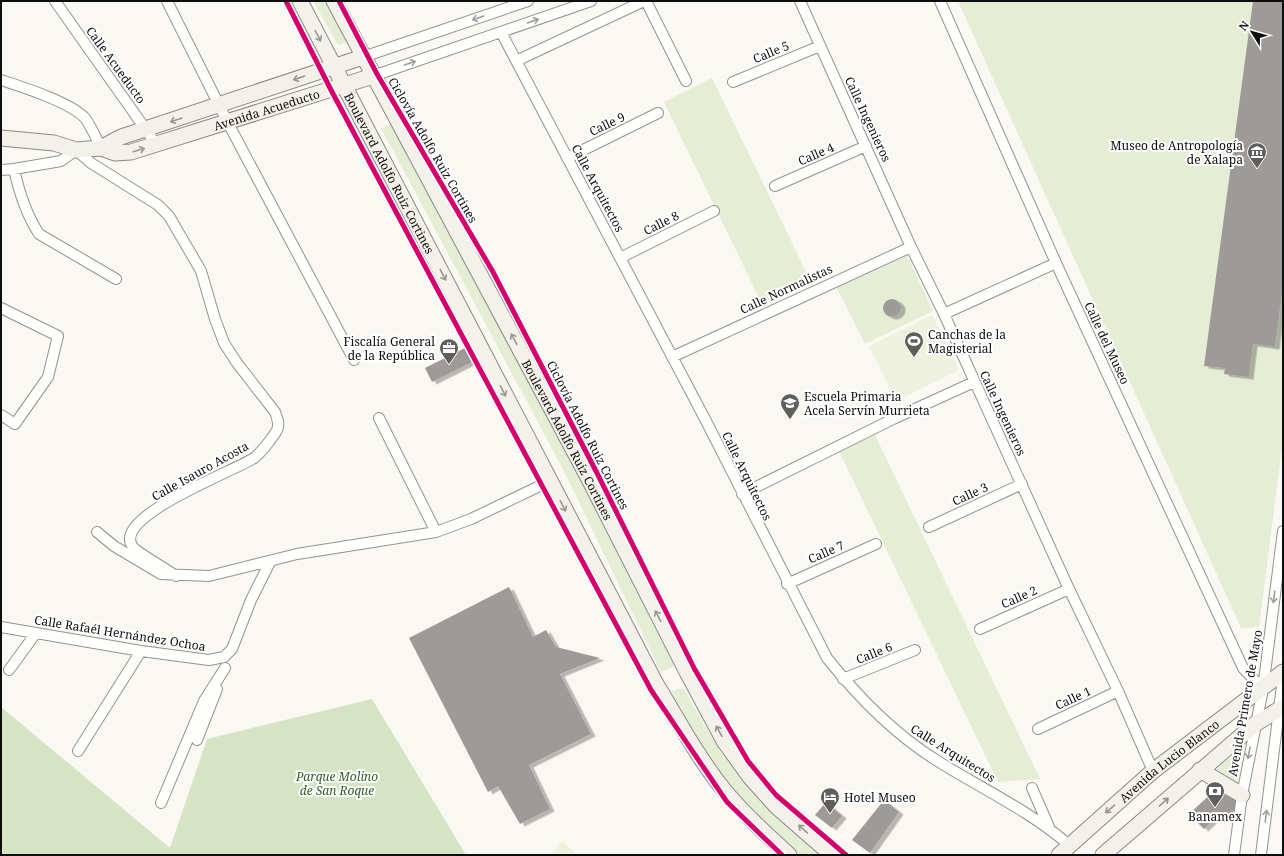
<svg xmlns="http://www.w3.org/2000/svg" width="1284" height="856" viewBox="0 0 1284 856" font-family="'Noto Serif',serif">
<style>
.green{fill:#e5edd4}
.forest{fill:#d6e4c3}
.pitch{fill:#edf1dd}
.building{fill:#9d9a97;filter:url(#shadow)}
.lines{fill:none;stroke-linecap:round;stroke-linejoin:round}
.street-casing{stroke:#949390;stroke-width:12}
.secondary-casing{stroke:#8a8987;stroke-width:17}
.street{stroke:#fefefd;stroke-width:10}
.secondary{stroke:#f3f1ea;stroke-width:15}
.cycleway-casing{stroke:#fff;stroke-width:8}
.cycleway{stroke:#d6006c;stroke-width:5}
.oneway{stroke:#9e9e9d}
.oneway2{stroke:#979692}
.labels{text-anchor:middle;dominant-baseline:central;stroke-width:4;stroke-linejoin:round;paint-order:stroke}
.street-label{font-size:12px;fill:#0d0d0d;stroke:#fff}
.poi-label{font-size:12px;fill:#0d0d0d;stroke:#fff;text-anchor:start}
.park-label{font-size:12px;font-style:italic;fill:#345d24;stroke:#fff}
</style>
<defs>
<filter id="shadow"><feDropShadow dx="4.5" dy="2.5" stdDeviation="0" flood-color="#0004"/></filter>
</defs>
<rect width="100%" height="100%" fill="#faf8f2"/>
<path class="green" d="M313 1H333L354 40 338 45Z
M958 1H1283V440L1259 627 1241 628Z
M712 78 810 280 762 304 664 102Z
M393 124 622 557 676 665 661 672 565 473 381 128Z
M907 256 933 311 865 344 837 288Z
M875 435 1040 779 998 782 839 451Z
M683 688 721 753 770 808 820 855H797L757 818 708 758 671 691Z
M1244 745 1237 783 1215 771Z"/>
<path class="forest" d="M372 699 466 855H1V707L170 848 207 739Z"/>
<path class="pitch" d="M932 315 959 370 896 401 869 346Z
M562 841 578 855H550Z"/>
<path class="building" d="M1253 1H1283V285L1275 347 1253 344 1249 377 1224 374 1225 368 1204 366Z
M883 308a9 9 0 1 1 18 0a9 9 0 1 1-18 0Z
M465 348 472 362 432 382 425 368Z
M509 587 533 637 546 630 556 647 600 658 560 674 591 734 529 765 550 809 520 824 498 786 488 792 409 638Z
M1215 790 1239 802 1227 821 1219 814 1204 829 1189 814Z
M884 800 899 812 870 853 852 840Z
M826 802 842 816 832 828 815 815Z"/>
<g class="lines">
<g class="street-casing">
<path id="street" d="M55 1 156 144
M167 1 228 123 354 360
M646 1 686 81
M800 1 911 247 944 314 1069 589 1118 691 1153 771
M940 1 1056 263 1243 668 1263 689
M501 32 705 419 827 658C858 697 893 733 936 760 980 788 1029 810 1069 845
M363 57 528 1
M516 61 644 1
M373 76 591 1
M1 80C22 87 70 102 85 118 91 126 96 138 101 148
M733 82 820 46
M567 158 658 113
M14 169C19 192 26 214 39 234L116 279
M1 170 14 169 61 161 76 150 91 163 158 205 169 216 201 271 215 319 224 343 237 363 275 412C277 418 280 424 277 430 274 436 260 454 254 458 237 470 109 517 133 547 138 553 168 570 176 576
M775 186 866 146
M620 258 714 211
M1 308 58 336 48 377 15 424 1 415
M944 314 1056 263
M672 357 911 247
M379 418 436 532
M742 494 893 419 974 382
M929 527 1022 484
M97 532 114 546 161 574 209 576 297 554 436 532 471 519 550 481
M787 584 876 544
M1 627 141 651 209 660 224 657 232 649 251 600 270 562
M980 629 1069 589
M9 670 36 633
M843 679 915 650
M1038 729 1118 691
M197 740 217 689
M78 751 141 651
M1032 788 1049 827
M161 803 204 701 225 668
M1234 855 1242 795 1263 689 1283 531
M1261 855 1283 677"/>
</g>
<g class="secondary-casing">
<g id="secondary">
<path id="s1" d="M300 1 656 684C678 720 698 758 724 790 744 814 766 834 789 855"/>
<path id="s2" d="M334 1 589 479 687 672 724 741 750 777 776 806 832 855"/>
<path d="M1 138 54 143 76 150 101 148 121 137 363 57"/>
<path id="s3" d="M101 148 115 153 131 152 373 76"/>
<path d="M1200 770 1242 795"/>
<path id="s4" d="M1059 855 1153 771 1283 672"/>
<path d="M1103 855 1255 724 1283 707"/>
</g>
</g>
<use href="#street" class="street"/>
<use href="#secondary" class="secondary"/>
<g class="cycleway-casing">
<path id="cycleway" d="M286 1 331 90 651 690 727 802 782 855
M339 1 377 74 493 272 598 475 694 668 748 761 776 795 846 855"/>
</g>
<use href="#cycleway" class="cycleway"/>
</g>
<defs><path id="oneway-shaft" d="M-6 0H5M1.5-3L5.5 0L1.5 3" fill="none" stroke-width="1.6" stroke-linecap="round" stroke-linejoin="round"/></defs>
<g class="oneway">
<use href="#oneway-shaft" transform="translate(478 18) rotate(161)"/>
<use href="#oneway-shaft" transform="translate(533 21) rotate(-19)"/>
<use href="#oneway-shaft" transform="translate(410 63) rotate(-19)"/>
<use href="#oneway-shaft" transform="translate(1274 597) rotate(97)"/>
<use href="#oneway-shaft" transform="translate(1249 753) rotate(100)"/>
<use href="#oneway-shaft" transform="translate(1266 816) rotate(-82)"/>
</g>
<g class="oneway2">
<use href="#oneway-shaft" transform="translate(318 36) rotate(62)"/>
<use href="#oneway-shaft" transform="translate(299 78) rotate(161)"/>
<use href="#oneway-shaft" transform="translate(176 120) rotate(162)"/>
<use href="#oneway-shaft" transform="translate(139 150) rotate(-17)"/>
<use href="#oneway-shaft" transform="translate(443 275) rotate(63)"/>
<use href="#oneway-shaft" transform="translate(514 339) rotate(-118)"/>
<use href="#oneway-shaft" transform="translate(503 391) rotate(63)"/>
<use href="#oneway-shaft" transform="translate(563 506) rotate(63)"/>
<use href="#oneway-shaft" transform="translate(658 616) rotate(-117)"/>
<use href="#oneway-shaft" transform="translate(719 731) rotate(-119)"/>
<use href="#oneway-shaft" transform="translate(1164 802) rotate(-41)"/>
<use href="#oneway-shaft" transform="translate(1110 809) rotate(139)"/>
<use href="#oneway-shaft" transform="translate(803 829) rotate(-138)"/>
</g>
<defs>
<g id="museum-pin" transform="scale(1)"><path d="M0 17L-7.5 6A9.5 9.5 0 1 1 7.5 6Z" fill="#605f5d" stroke="#fff"/><path d="M0-6L6-3V-2H-6V-3ZM-5-1h2V3h-2ZM-1-1h2V3h-2ZM3-1h2V3H3ZM-6 4H6V6H-6Z" fill="#fff"/></g>
<g id="stadium-pin" transform="scale(1)"><path d="M0 17L-7.5 6A9.5 9.5 0 1 1 7.5 6Z" fill="#605f5d" stroke="#fff"/><path d="M0-5a6.5 5 0 1 0 0 10a6.5 5 0 1 0 0-10ZM-3.5-1.8h7v3.6h-7Z" fill="#fff"/></g>
<g id="office-pin" transform="scale(1)"><path d="M0 17L-7.5 6A9.5 9.5 0 1 1 7.5 6Z" fill="#605f5d" stroke="#fff"/><path d="M-6-3h4V-5.5h4V-3h4V5H-6ZM-1-4.5V-3h2v-1.5ZM-6 0V1H6V0Z" fill="#fff"/></g>
<g id="school-pin" transform="scale(1)"><path d="M0 17L-7.5 6A9.5 9.5 0 1 1 7.5 6Z" fill="#605f5d" stroke="#fff"/><path d="M0-5L7-2L0 1L-7-2ZM-4 1L0 2.5L4 1V4Q0 6-4 4Z" fill="#fff"/></g>
<g id="bank-pin" transform="scale(1)"><path d="M0 17L-7.5 6A9.5 9.5 0 1 1 7.5 6Z" fill="#605f5d" stroke="#fff"/><path d="M-6-4H6V4H-6ZM0-2.3a2.3 2.3 0 1 0 0 4.6a2.3 2.3 0 1 0 0-4.6Z" fill="#fff"/></g>
<g id="hotel-pin" transform="scale(1)"><path d="M0 17L-7.5 6A9.5 9.5 0 1 1 7.5 6Z" fill="#605f5d" stroke="#fff"/><path d="M-6-4.5h1.5V1H6V5H4.5V3h-9V5H-6ZM-4 0a1.8 1.8 0 1 1 3.6 0ZM.5 0V-2.5h3Q6-2.5 6 0Z" fill="#fff"/></g>
</defs>
<g fill-rule="evenodd">
<use href="#museum-pin" x="1257" y="152"/>
<use href="#stadium-pin" x="914" y="341"/>
<use href="#office-pin" x="449" y="348"/>
<use href="#school-pin" x="790" y="403"/>
<use href="#bank-pin" x="1215" y="791"/>
<use href="#hotel-pin" x="830" y="797"/>
</g>
<g class="labels">
<g class="street-label">
<text transform="translate(771 52) rotate(-23)">Calle 5</text>
<text transform="translate(116 65) rotate(54)">Calle Acueducto</text>
<text stroke="none"><textPath href="#s3" startOffset="173">Avenida Acueducto</textPath></text>
<text transform="translate(868 119) rotate(65)">Calle Ingenieros</text>
<text transform="translate(607 124) rotate(-26)">Calle 9</text>
<text transform="translate(433 150) rotate(60)">Ciclovía Adolfo Ruiz Cortines</text>
<text transform="translate(816 154) rotate(-24)">Calle 4</text>
<text stroke="none"><textPath href="#s1" startOffset="194">Boulevard Adolfo Ruiz Cortines</textPath></text>
<text transform="translate(598 188) rotate(62)">Calle Arquitectos</text>
<text transform="translate(661 223) rotate(-27)">Calle 8</text>
<text transform="translate(786 289) rotate(-25)">Calle Normalistas</text>
<text transform="translate(1107 343) rotate(65)">Calle del Museo</text>
<text transform="translate(1003 413) rotate(65)">Calle Ingenieros</text>
<text transform="translate(588 435) rotate(63)">Ciclovía Adolfo Ruiz Cortines</text>
<text stroke="none"><textPath href="#s2" startOffset="497">Boulevard Adolfo Ruiz Cortines</textPath></text>
<text transform="translate(200 471) rotate(-29)">Calle Isauro Acosta</text>
<text transform="translate(747 476) rotate(64)">Calle Arquitectos</text>
<text transform="translate(970 494) rotate(-25)">Calle 3</text>
<text transform="translate(826 552) rotate(-24)">Calle 7</text>
<text transform="translate(1019 597) rotate(-24)">Calle 2</text>
<text transform="translate(120 633) rotate(9)">Calle Rafaél Hernández Ochoa</text>
<text transform="translate(874 653) rotate(-22)">Calle 6</text>
<text transform="translate(1073 698) rotate(-25)">Calle 1</text>
<text transform="translate(1245 703) rotate(-80)">Avenida Primero de Mayo</text>
<text transform="translate(953 753) rotate(32)">Calle Arquitectos</text>
<text stroke="none"><textPath href="#s4" startOffset="145">Avenida Lucio Blanco</textPath></text>
</g>
<g class="poi-label">
<text x="1243" y="145" text-anchor="end">Museo de Antropología<tspan x="1243" dy="14">de Xalapa</tspan></text>
<text x="928" y="334">Canchas de la<tspan x="928" dy="14">Magisterial</tspan></text>
<text x="435" y="341" text-anchor="end">Fiscalía General<tspan x="435" dy="14">de la República</tspan></text>
<text x="804" y="396">Escuela Primaria<tspan x="804" dy="14">Acela Servín Murrieta</tspan></text>
<text x="844" y="797">Hotel Museo</text>
<text x="1215" y="816" text-anchor="middle">Banamex</text>
</g>
<g class="park-label">
<text x="337" y="776">Parque Molino<tspan x="337" dy="14">de San Roque</tspan></text>
</g>
</g>
<rect width="1284" height="856" fill="none" stroke="#0d0d0d" stroke-width="4"/>
<g transform="translate(1252 32) rotate(307)" stroke="#ffffff" stroke-width="3" paint-order="stroke">
<path d="M0-3L7 15L0 10L-7 15Z" fill="#0d0d0d"/>
<text y="-6" font-size="11" font-weight="bold" text-anchor="middle" fill="#0d0d0d">N</text>
</g>
</svg>
